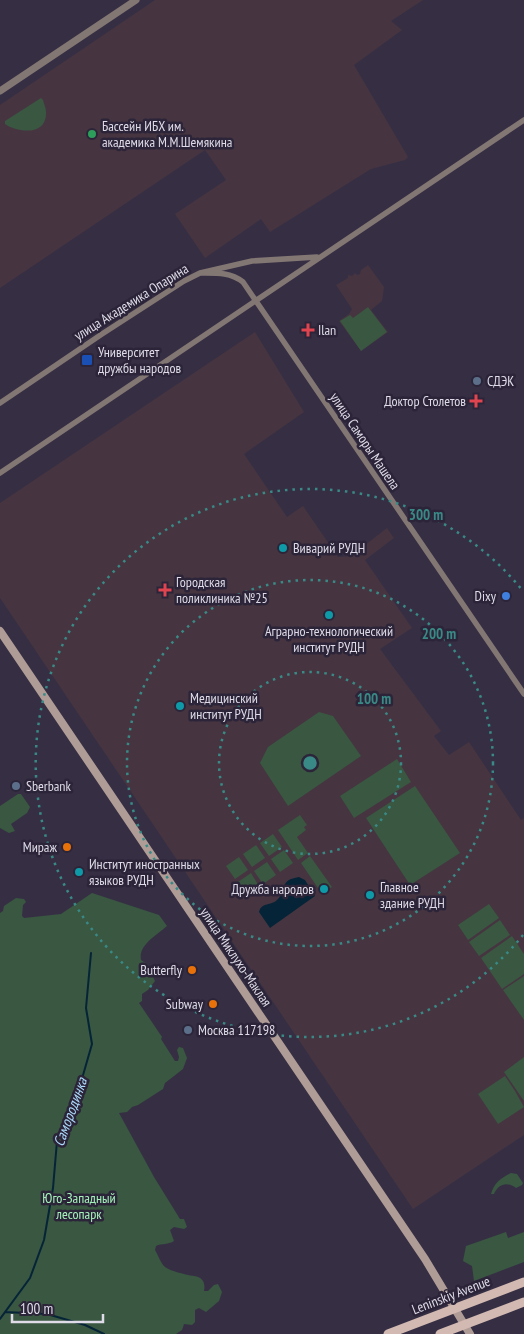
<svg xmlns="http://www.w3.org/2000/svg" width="524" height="1334" viewBox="0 0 524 1334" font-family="'PT Sans Narrow',sans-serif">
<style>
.education{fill:#463540}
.green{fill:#395741}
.water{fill:#062437}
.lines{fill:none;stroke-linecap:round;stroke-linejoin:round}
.stream{stroke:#062437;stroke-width:2}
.minor{stroke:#837773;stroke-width:5.5}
.tertiary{stroke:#837773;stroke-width:7}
.secondary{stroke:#b09c96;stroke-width:8}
.primary{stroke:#d2b9b1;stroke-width:9}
.ring{fill:none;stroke:#398a86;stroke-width:2.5;stroke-dasharray:2.5 5}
.leisure-dot{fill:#2e9e5b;stroke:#2c2539;stroke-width:2}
.health-dot{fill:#e0444e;stroke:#2c2539;stroke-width:2}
.transit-dot{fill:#1a4fb4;stroke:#2c2539;stroke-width:2}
.service-dot{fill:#5c6f8a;stroke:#2c2539;stroke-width:2}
.culture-dot{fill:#0f9aa8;stroke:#2c2539;stroke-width:2}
.shop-dot{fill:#3f7fe0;stroke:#2c2539;stroke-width:2}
.food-dot{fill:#e8710a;stroke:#2c2539;stroke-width:2}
.labels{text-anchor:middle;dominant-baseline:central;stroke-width:5;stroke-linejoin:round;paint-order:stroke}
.poi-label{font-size:14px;fill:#dfdbe8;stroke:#2c2539;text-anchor:start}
.street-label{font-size:14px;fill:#dfdbe8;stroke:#2c2539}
.park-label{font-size:14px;fill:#a3f3b9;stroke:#2c2539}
.water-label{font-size:15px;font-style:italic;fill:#abdafb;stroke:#2c2539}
.centre{fill:#398a86;stroke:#2c2539;stroke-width:2.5}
.ring-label{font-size:15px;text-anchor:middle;font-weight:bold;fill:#398a86;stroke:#2c2539;stroke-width:5;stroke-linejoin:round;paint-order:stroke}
</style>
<rect width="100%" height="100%" fill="#362f44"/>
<path class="education" d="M155 0H423L391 21 402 30 354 65 408 157 405 160 371 169 270 232 261 219 205 258 175 214 226 180 205 150 0 288V105Z
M368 265 384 287 382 301 371 310 388 332 361 351 339 321 349 314 352 309 336 285 348 278V275L352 276 355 273 357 275 360 274 361 270Z
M255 332 304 412 244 454 287 517 303 506 338 557 351 556 387 528 394 538 365 560 412 628 380 649 441 731 434 736 449 755 469 742 521 820 524 818V1135L413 1209 0 598V503Z"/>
<path class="green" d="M41 98 43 100C44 104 46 108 46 112 47 136 18 133 5 124V121Z
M368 307 387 332 361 351 340 321 350 315 353 318Z
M319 712 333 716 361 756 288 806 260 763 268 747Z
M397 759 411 782 354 818 340 796Z
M415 786 460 853 410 885 366 818Z
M18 794H21L30 807 27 813 11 824 15 831 9 833 0 828V806Z
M300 815 307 825 304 827 306 830 297 837 308 853 298 860 278 830Z
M273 834 282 847 269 856 260 843Z
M256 845 265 858 252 867 243 854Z
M284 850 293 863 280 872 271 859Z
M310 856 332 887 324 892 320 891 301 863Z
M239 857 248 870 235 879 226 866Z
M267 862 276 875 263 884 254 871Z
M251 873 259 886 246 895 238 882Z
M92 893 159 915 167 926C157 935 138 945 141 960 157 970 149 969 155 981L148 990 142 994V1001L139 1003 162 1037 161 1039 175 1061H178L179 1057 177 1050 179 1047 183 1048 187 1058 183 1069 165 1083 163 1089 138 1105 132 1107 127 1112 119 1113 154 1177 180 1219H184L187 1227 184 1229 174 1227 170 1230 174 1241C168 1245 162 1243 156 1246L155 1250C158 1255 161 1264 165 1267 169 1270 179 1273 184 1274 193 1277 207 1274 204 1291H208L214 1285 218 1284 222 1292 219 1301 206 1312 199 1308 195 1310V1322L192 1325 184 1324 182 1330 176 1334H0V913L3 911 4 906 16 898 24 899 26 902 23 905 22 916 24 918 61 914Z
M489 904 499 918 468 940 458 925Z
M500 920 510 935 479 956 469 942Z
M512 936 524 954V974L502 989 481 958Z
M524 976V1020L503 990Z
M524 1057V1101L504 1072Z
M505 1076 515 1091 488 1109 478 1094Z
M515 1091 524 1107 498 1124 488 1109Z
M511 1173 517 1174 523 1183 522 1185 516 1188C507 1181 498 1184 494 1194H491C494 1183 501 1178 511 1173Z
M506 1232 508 1238 524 1232V1262L474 1281 472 1266 463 1261 466 1246Z"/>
<path class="water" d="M299 877 305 880 315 896 270 928 259 912C262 901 271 907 278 899 287 889 279 880 299 877Z"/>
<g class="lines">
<path class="stream" d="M5 1312 47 1314 85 1325 104 1334
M0 1319 30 1278 44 1240 53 1188 57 1141 77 1096 92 1044 86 1008 91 953"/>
<path class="minor" d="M200 273C216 273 230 272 243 282L524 694
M0 403 102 334 184 281 200 273 252 261 317 257
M0 473 524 120"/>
<path class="tertiary" d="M0 91 136 0"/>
<path class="secondary" d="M0 631 425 1259 470 1334"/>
<path class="primary" d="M388 1334 524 1282
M440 1334 524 1302"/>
</g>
<g class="ring">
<circle cx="310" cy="763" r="91"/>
<circle cx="310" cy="763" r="183"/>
<path d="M523 935A274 274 0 1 1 523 591"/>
</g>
<circle class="leisure-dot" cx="92" cy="134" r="5"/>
<g class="health-dot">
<path d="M305.5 322.5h5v5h5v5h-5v5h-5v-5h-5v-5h5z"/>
<path d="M473.5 393.5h5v5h5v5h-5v5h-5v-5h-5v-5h5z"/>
<path d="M162.5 582.5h5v5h5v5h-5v5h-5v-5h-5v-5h5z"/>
</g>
<rect class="transit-dot" x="81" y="354" width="12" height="12" rx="2.5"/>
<g class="service-dot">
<circle cx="477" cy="381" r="5"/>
<circle cx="16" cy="786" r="5"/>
<circle cx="188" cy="1030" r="5"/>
</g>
<g class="culture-dot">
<circle cx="283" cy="548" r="5"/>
<circle cx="329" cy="615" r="5"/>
<circle cx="180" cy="706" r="5"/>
<circle cx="79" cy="872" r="5"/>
<circle cx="324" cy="889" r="5"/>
<circle cx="370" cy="895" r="5"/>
</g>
<circle class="shop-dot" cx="506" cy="596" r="5"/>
<g class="food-dot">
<circle cx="67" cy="847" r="5"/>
<circle cx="192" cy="970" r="5"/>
<circle cx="213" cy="1004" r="5"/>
</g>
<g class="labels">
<g class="poi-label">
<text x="102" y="126">Бассейн ИБХ им.<tspan x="102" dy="16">академика М.М.Шемякина</tspan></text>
<text x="318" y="330">Ilan</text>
<text x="98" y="352">Университет<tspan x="98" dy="16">дружбы народов</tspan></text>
<text x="487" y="381">СДЭК</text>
<text x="466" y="401" text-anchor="end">Доктор Столетов</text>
<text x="293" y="548">Виварий РУДН</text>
<text x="176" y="582">Городская<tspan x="176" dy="16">поликлиника №25</tspan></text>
<text x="496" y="596" text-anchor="end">Dixy</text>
<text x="329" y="631" text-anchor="middle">Аграрно-технологический<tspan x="329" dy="16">институт РУДН</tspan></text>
<text x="190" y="698">Медицинский<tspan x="190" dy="16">институт РУДН</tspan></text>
<text x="26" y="786">Sberbank</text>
<text x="57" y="847" text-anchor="end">Мираж</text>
<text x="89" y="864">Институт иностранных<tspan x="89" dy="16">языков РУДН</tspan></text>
<text x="380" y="887">Главное<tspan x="380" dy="16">здание РУДН</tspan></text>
<text x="314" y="889" text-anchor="end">Дружба народов</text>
<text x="182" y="970" text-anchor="end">Butterfly</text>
<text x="203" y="1004" text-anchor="end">Subway</text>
<text x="198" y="1030">Москва 117198</text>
</g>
<g class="street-label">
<text transform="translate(131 302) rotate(-32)">улица Академика Опарина</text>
<text transform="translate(365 441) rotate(56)">улица Саморы Машела</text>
<text transform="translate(236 957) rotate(56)">улица Миклухо-Маклая</text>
<text transform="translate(451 1295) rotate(-21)">Leninskiy Avenue</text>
</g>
<g class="park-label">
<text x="79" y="1198">Юго-Западный<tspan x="79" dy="16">лесопарк</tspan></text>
</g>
<g class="water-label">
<text transform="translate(70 1112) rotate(-70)">Самородинка</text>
</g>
</g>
<circle cx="310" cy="763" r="8" class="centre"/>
<g class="ring-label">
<text x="426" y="520">300 m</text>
<text x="439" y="639">200 m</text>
<text x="374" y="704">100 m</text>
</g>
<path d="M12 1314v8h91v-8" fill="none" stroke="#dfdbe8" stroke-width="2.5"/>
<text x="20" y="1314" font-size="15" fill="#dfdbe8" stroke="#2c2539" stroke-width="4" paint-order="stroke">100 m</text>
</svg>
